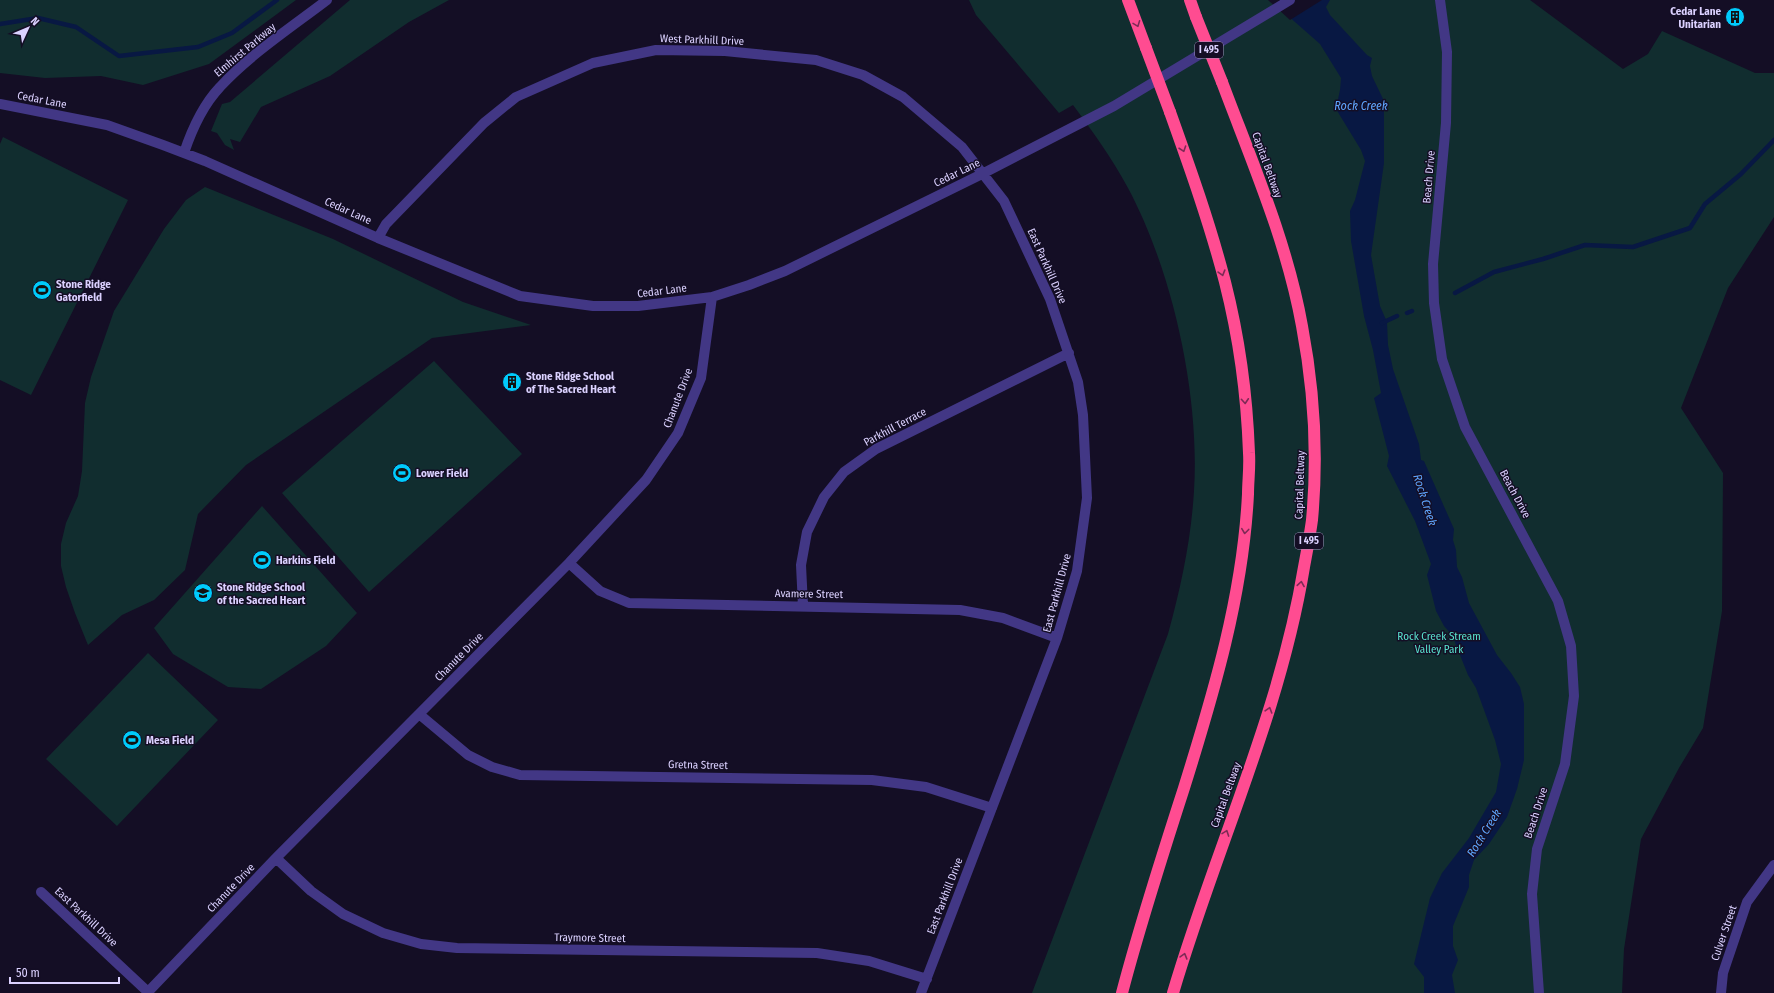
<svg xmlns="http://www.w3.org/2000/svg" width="1774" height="993" viewBox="0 0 1774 993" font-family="'Fira Sans Condensed',sans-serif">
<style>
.green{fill:#112d2f}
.water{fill:#081843}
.pier{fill:#140e25}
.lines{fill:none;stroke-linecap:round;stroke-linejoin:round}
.stream{stroke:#081843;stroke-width:4.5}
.minor{stroke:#423785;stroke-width:10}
.highway{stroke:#ff4c91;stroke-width:12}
.highway-bridge{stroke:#ff4c91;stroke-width:12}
.oneway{stroke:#7e2a56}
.labels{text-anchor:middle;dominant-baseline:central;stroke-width:3;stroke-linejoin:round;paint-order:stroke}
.shield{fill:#140e25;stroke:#9f96be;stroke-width:1}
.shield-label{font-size:10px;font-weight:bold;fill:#dbd1ff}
.poi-label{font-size:11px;font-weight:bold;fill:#dbd1ff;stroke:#140e25;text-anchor:start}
.street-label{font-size:11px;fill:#dbd1ff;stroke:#140e25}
.park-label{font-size:11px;fill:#59e3ce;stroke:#140e25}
.water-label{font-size:12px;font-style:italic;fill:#5fa6ff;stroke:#140e25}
</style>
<rect width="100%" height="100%" fill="#140e25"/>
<path class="green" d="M0 0H296L209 64 143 85 101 76 45 78 0 73Z
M350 0H449L409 22 330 76 261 107 240 142 230 139 234 150 225 145 217 133 211 131 222 104 230 102Z
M969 0H1530L1623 69 1648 54 1662 31 1755 73H1774V217L1728 288 1681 408 1723 473 1722 611 1703 728 1679 768 1641 839 1624 949 1622 993H1032L1168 634C1181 587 1191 540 1194 491 1200 396 1173 272 1128 188 1112 158 1093 132 1073 105L1059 113 976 15Z
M3 137 128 200 31 395 0 380V144Z
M205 187 333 239 463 302 531 325 432 338 246 465 198 514 185 570 154 600 122 615 88 645 75 613 66 587 61 566V544L66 523 78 496 82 471 85 403 91 377 114 311 164 229 186 200Z
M434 361 522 454 369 592 282 493Z
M262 506 357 613 326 646 261 689 228 687 173 654 154 628Z
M148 653 218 720 117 826 46 759Z"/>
<path class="water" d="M1270 0H1330L1326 7 1330 15 1367 55 1372 58 1370 66 1372 76 1384 101V163L1371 255 1380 306 1387 322 1388 345 1393 369 1419 444 1421 460 1424 461 1454 529 1453 540 1456 550 1457 567 1462 577 1469 603 1497 655 1511 673 1520 687 1524 704V760L1517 789 1507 817 1489 844 1474 860 1469 875V887L1453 926V946L1458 960 1452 975 1455 993H1424V977L1414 964 1430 898 1442 873 1469 838 1496 792 1501 764 1495 740 1476 688 1468 675 1452 635 1444 626 1436 611 1427 575 1431 564 1415 521 1387 466 1389 456 1374 398 1381 393 1373 350 1364 316 1351 241 1350 211 1355 200 1365 161 1361 150 1336 109 1340 90 1341 78 1320 44Z"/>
<path class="pier" d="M1268 0H1322L1290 20Z"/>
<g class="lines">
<path class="stream" d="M0 24 38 18 76 27 119 56 198 47 232 33 277 0
M1455 293 1494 272 1543 259 1585 245 1633 247 1690 228 1705 204 1741 174 1774 140
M1407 313 1412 311
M1382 323 1397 316"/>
<path class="minor" d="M1440 0 1447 52 1446 123 1433 264 1434 303 1442 359 1465 427 1558 601 1571 646 1574 696 1565 764 1537 849 1532 894 1539 993
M0 104 107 125 163 145 205 161 378 238 520 296 593 306H638L712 297 749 285 785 271 982 174 1114 106 1290 0
M184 153C192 129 202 106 220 87 248 56 293 26 327 0
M378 238 386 224 484 123 516 97 593 63 656 50 725 51 816 60 863 75 903 97 962 147 1004 201 1050 299 1078 382 1083 415 1087 498 1077 571 1057 638 921 993
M569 563 600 591 629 603 960 610 1003 618 1057 638
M803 606 801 565 807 532 824 497 844 472 876 449 1069 353
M419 714 468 755 492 767 520 775 872 780 926 787 992 808
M276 858 311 891 343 914 383 933 421 944 457 948 817 953 869 961 927 979
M41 892 149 993
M148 992 276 858 569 563 646 480 678 433 701 378 712 297
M1721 993 1723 973 1747 902 1774 865"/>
<path class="highway" d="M1128 0 1146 48
M1190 0 1196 17
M1122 993C1140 924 1162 856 1184 788 1214 692 1243 595 1248 494 1248 481 1250 467 1249 453 1247 396 1239 337 1225 282 1210 224 1190 168 1170 112
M1173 993C1215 850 1280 714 1304 567 1307 551 1310 535 1312 520 1318 455 1314 389 1302 326 1287 242 1252 162 1222 82"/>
<path class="highway-bridge" d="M1196 17 1222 82
M1146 48 1170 112"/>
</g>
<defs><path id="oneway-chevron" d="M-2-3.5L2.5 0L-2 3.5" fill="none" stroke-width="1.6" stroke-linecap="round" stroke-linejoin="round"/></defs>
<g class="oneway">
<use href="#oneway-chevron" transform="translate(1137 24) rotate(69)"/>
<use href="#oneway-chevron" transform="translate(1183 149) rotate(71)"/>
<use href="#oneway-chevron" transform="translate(1222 273) rotate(74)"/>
<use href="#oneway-chevron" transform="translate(1245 401) rotate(86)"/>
<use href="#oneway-chevron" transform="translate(1245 531) rotate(97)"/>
<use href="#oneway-chevron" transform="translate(1301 584) rotate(-81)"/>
<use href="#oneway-chevron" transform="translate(1269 710) rotate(-73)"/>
<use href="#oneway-chevron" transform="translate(1226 833) rotate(-70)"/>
<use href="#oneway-chevron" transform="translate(1184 956) rotate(-74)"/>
</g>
<defs>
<g id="building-disc" transform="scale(1)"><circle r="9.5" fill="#00cbfc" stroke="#140e25"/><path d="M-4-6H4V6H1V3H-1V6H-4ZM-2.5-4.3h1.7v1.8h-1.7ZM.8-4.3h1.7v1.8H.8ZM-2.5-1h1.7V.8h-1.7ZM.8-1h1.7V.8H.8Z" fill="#111"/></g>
<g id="stadium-disc" transform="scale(1)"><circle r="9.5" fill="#00cbfc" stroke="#140e25"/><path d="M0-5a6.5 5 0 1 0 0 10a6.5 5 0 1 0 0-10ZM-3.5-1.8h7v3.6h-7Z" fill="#111"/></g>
<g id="school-disc" transform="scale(1)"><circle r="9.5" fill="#00cbfc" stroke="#140e25"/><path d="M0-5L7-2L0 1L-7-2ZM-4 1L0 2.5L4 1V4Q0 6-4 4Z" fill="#111"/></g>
</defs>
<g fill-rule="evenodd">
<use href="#building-disc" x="1735" y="17"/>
<use href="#stadium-disc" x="42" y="290"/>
<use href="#building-disc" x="512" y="382"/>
<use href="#stadium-disc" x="402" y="473"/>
<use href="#stadium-disc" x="262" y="560"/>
<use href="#school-disc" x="203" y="593"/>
<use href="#stadium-disc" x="132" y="740"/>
</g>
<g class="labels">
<g class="shield">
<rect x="1195" y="42" width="28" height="16" rx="3"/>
<rect x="1295" y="533" width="28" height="16" rx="3"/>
</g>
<g class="shield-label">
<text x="1209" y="50">I 495</text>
<text x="1309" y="541">I 495</text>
</g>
<g class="poi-label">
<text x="1721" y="11" text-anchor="end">Cedar Lane<tspan x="1721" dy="13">Unitarian</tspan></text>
<text x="56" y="284">Stone Ridge<tspan x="56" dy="13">Gatorfield</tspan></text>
<text x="526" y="376">Stone Ridge School<tspan x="526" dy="13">of The Sacred Heart</tspan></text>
<text x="416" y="473">Lower Field</text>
<text x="276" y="560">Harkins Field</text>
<text x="217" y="587">Stone Ridge School<tspan x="217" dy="13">of the Sacred Heart</tspan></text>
<text x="146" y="740">Mesa Field</text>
</g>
<g class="street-label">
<text transform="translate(702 40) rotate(2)">West Parkhill Drive</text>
<text transform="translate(245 50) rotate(-40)">Elmhirst Parkway</text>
<text transform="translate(42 100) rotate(11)">Cedar Lane</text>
<text transform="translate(1267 165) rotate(70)">Capital Beltway</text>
<text transform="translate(957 173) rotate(-26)">Cedar Lane</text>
<text transform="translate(1429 177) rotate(-85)">Beach Drive</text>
<text transform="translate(348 211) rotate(24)">Cedar Lane</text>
<text transform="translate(1047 266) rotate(66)">East Parkhill Drive</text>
<text transform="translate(662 291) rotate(-7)">Cedar Lane</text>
<text transform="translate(678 398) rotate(-69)">Chanute Drive</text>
<text transform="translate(895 427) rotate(-28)">Parkhill Terrace</text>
<text transform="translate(1300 485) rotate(-88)">Capital Beltway</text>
<text transform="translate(1515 494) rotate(62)">Beach Drive</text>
<text transform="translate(1057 593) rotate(-75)">East Parkhill Drive</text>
<text transform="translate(809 594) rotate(1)">Avamere Street</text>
<text transform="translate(459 657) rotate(-45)">Chanute Drive</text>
<text transform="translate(698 765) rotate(1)">Gretna Street</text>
<text transform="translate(1226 795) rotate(-70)">Capital Beltway</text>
<text transform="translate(1536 813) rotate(-72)">Beach Drive</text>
<text transform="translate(231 888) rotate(-46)">Chanute Drive</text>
<text transform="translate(945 896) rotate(-69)">East Parkhill Drive</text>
<text transform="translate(86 917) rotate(43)">East Parkhill Drive</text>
<text transform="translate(1724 933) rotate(-71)">Culver Street</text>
<text transform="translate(590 938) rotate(1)">Traymore Street</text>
</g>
<g class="park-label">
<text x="1439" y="636">Rock Creek Stream<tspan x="1439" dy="13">Valley Park</tspan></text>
</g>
<g class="water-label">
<text x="1361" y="106">Rock Creek</text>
<text transform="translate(1425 500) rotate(72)">Rock Creek</text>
<text transform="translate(1484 833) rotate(-58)">Rock Creek</text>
</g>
</g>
<g transform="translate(28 28) rotate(46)" stroke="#140e25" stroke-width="3" paint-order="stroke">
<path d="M0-3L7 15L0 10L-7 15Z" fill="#dbd1ff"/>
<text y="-6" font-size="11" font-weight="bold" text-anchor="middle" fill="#dbd1ff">N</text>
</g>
<path d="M10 977v6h109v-6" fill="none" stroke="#dbd1ff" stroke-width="2"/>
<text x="16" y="977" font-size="12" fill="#dbd1ff" stroke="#140e25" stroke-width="3" paint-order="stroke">50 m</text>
</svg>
